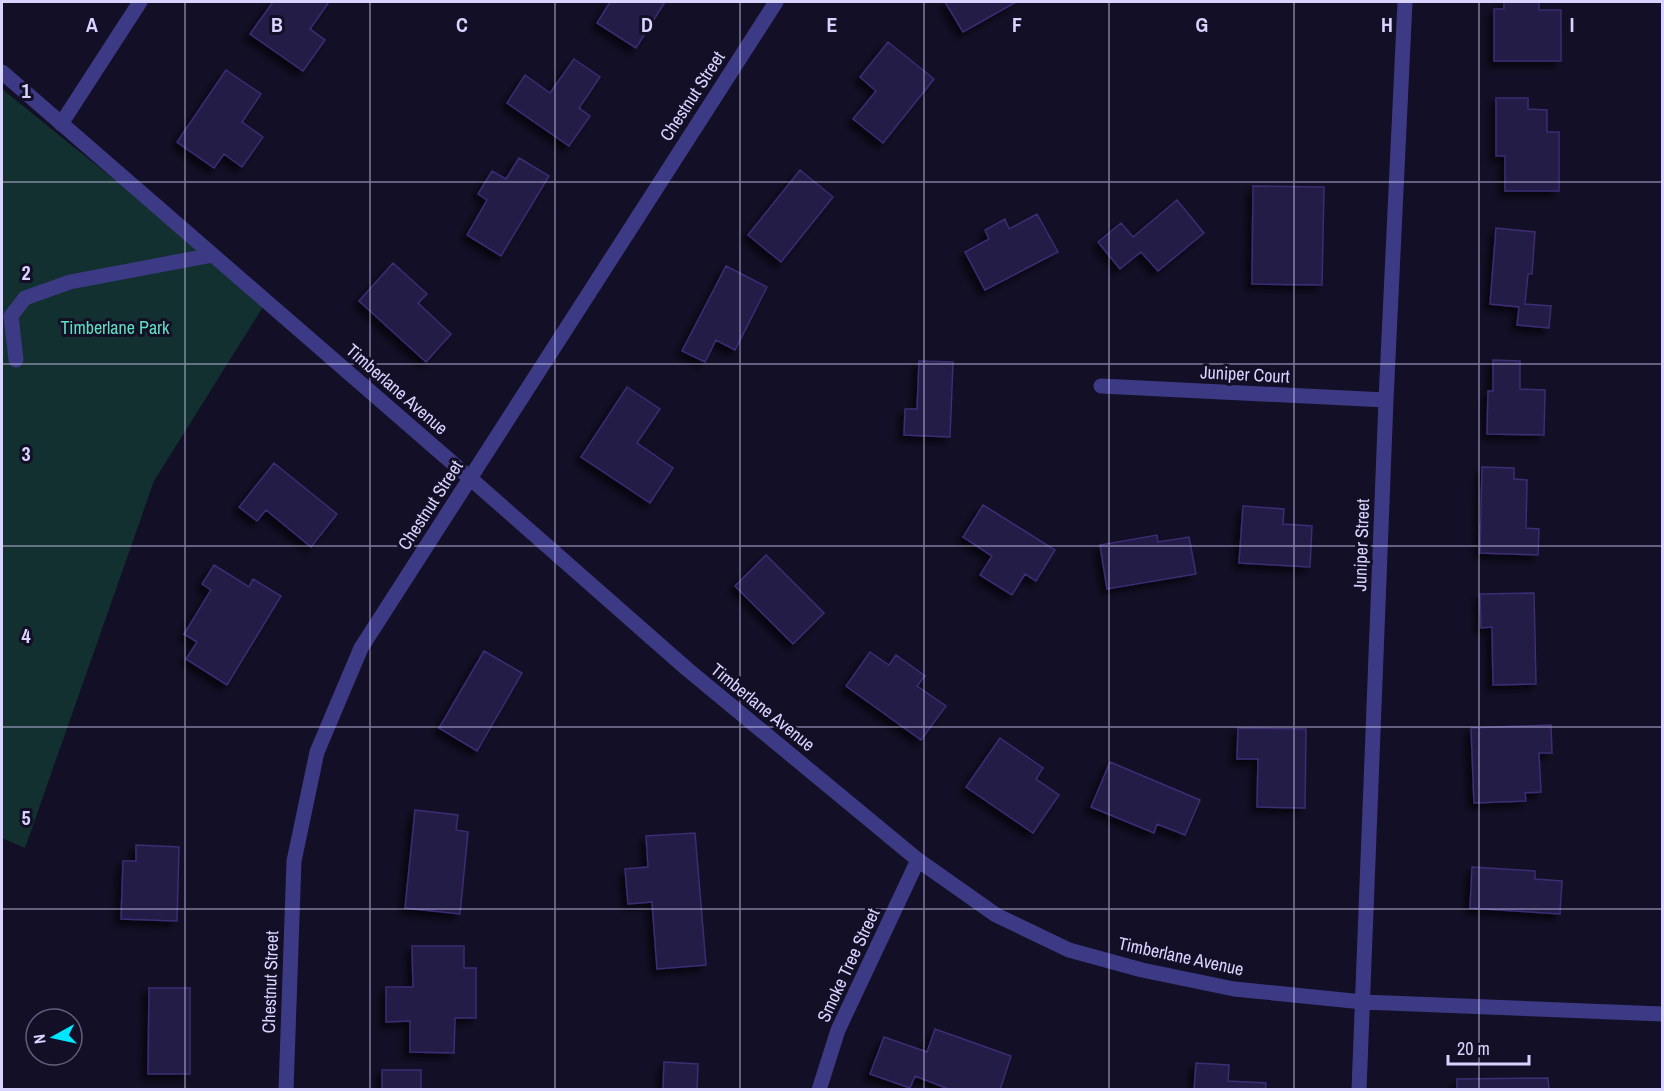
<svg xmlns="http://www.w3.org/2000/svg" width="1664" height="1091" viewBox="0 0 1664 1091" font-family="'Archivo Narrow',sans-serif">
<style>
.green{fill:#12302f}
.building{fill:#241b47;stroke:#3b2d73;stroke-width:1.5;filter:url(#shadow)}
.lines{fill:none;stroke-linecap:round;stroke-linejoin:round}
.minor{stroke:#3d3a85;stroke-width:15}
.grid{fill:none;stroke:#d9d4ff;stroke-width:1.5;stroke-opacity:0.55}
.labels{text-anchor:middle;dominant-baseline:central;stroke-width:6;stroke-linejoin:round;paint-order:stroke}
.street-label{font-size:18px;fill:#d9d4ff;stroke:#130f26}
.park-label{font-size:18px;fill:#5fe0c0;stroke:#130f26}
.grid-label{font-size:20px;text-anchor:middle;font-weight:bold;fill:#d9d4ff;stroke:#130f26;stroke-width:6;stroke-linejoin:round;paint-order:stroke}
</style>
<defs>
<filter id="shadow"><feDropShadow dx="-5.5" dy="5.5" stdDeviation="3" flood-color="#0009"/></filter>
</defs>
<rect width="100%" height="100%" fill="#130f26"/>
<path class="green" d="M2 89 266 302 154 481 25 848 2 838Z"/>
<path class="building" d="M273 2H329L310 29 325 40 303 71 250 34Z
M610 2H665L636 48 597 23Z
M945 2H1016L963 32Z
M1504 2H1539V10H1561V61H1494V9H1504Z
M888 42 934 79 883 143 853 119 876 91 860 77Z
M574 59 600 77 579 108 590 116 569 146 507 103 525 75 550 93Z
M226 70 261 94 242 122 263 137 242 167 224 154 214 168 177 142Z
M1496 98H1528V109L1547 110V132H1559V191H1505V156H1496Z
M519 158 549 176 501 256 467 235 487 200 478 194 492 171 506 179Z
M800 170 833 197 781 262 748 235Z
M1253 186 1324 187 1322 285 1252 284Z
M1177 200 1204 233 1158 271 1141 252 1120 269 1098 242 1121 223 1133 237Z
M1037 214 1058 252 985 290 965 252 989 239 985 230 1005 219 1009 229Z
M1496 228 1535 232 1532 274H1528L1525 304 1551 306 1549 328 1517 325 1519 307 1490 304Z
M393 263 427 294 418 303 451 334 426 362 359 301Z
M726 266 767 287 735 350 716 340 705 362 682 351Z
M1493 360 1520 361V389L1545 390 1544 435 1487 434 1488 391H1493Z
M919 361 953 362 950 437 904 435 905 409H917Z
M627 387 660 409 637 443 673 468 650 503 581 457Z
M274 463 337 514 311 547 266 510 257 521 239 507Z
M1482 467 1514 468V479L1527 480 1526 528 1539 529 1538 555 1480 553Z
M983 505 1055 550 1036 581 1025 574 1012 595 980 575 992 556 963 537Z
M1243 506 1284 509 1283 524 1312 526 1310 567 1239 563Z
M1157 535 1158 542 1189 537 1196 574 1107 589 1100 545Z
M766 555 824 613 793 644 735 586Z
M214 565 249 587 253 579 281 596 227 685 186 659 197 642 184 634 211 590 202 584Z
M1534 593 1536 684 1493 685 1492 627 1481 628 1480 594Z
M484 651 522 673 477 751 439 728Z
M870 652 889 665 896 655 925 676 917 686 946 706 921 740 846 686Z
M1551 725 1552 753H1539L1541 792 1525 793 1526 801 1474 803 1471 728Z
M1238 728 1306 729 1305 808 1257 807 1258 759H1237Z
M1000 738 1043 768 1036 779 1059 795 1033 833 966 787Z
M1110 762 1200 800 1185 835 1157 824 1154 833 1091 807Z
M415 810 458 815 456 830 468 832 460 914 405 908Z
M695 833 706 965 657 969 652 902 628 904 625 869 648 867 646 836Z
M136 845 179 847 177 921 121 919 123 861H136Z
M1472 867 1535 871V879L1562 881 1560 914 1470 908Z
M412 946H464V968H476V1018H455L454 1053 410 1052V1021L386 1022V987H413Z
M149 988H190V1074H148Z
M935 1029 1011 1056 1000 1090H951L915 1076 910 1088 870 1074 884 1037 927 1052Z
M664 1062 698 1064 697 1090H663Z
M1196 1063 1229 1065 1228 1081 1266 1083 1265 1090H1194Z
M382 1070H421V1090H382Z
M1548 1078 1549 1090H1457V1079Z"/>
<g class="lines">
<path class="minor" d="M2 72 471 479 687 669 918 860 996 915 1069 950 1142 970 1234 989 1363 1002 1662 1014
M61 124 140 2
M16 360 11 316 25 298 70 282 213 255
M1101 386 1386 400
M286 1090 294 861 317 752 361 648 776 2
M819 1090 838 1030 918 860
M1359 1090 1386 400 1405 2"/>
</g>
<path class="grid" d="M185 2V1090M370 2V1090M555 2V1090M740 2V1090M924 2V1090M1109 2V1090M1294 2V1090M1479 2V1090M2 182H1662M2 364H1662M2 546H1662M2 727H1662M2 909H1662"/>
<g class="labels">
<g class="street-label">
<text transform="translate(692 96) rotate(-57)">Chestnut Street</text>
<text transform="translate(1245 374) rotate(3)">Juniper Court</text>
<text transform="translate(397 389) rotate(41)">Timberlane Avenue</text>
<text transform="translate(430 505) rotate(-57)">Chestnut Street</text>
<text transform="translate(1361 545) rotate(-88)">Juniper Street</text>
<text transform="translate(763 707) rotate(39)">Timberlane Avenue</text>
<text transform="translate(1181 956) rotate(12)">Timberlane Avenue</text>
<text transform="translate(848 965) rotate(-65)">Smoke Tree Street</text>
<text transform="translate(270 982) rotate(-88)">Chestnut Street</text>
</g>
<g class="park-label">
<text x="115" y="327">Timberlane Park</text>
</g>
</g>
<g class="grid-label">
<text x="92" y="32">A</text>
<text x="277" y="32">B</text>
<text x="462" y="32">C</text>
<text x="647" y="32">D</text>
<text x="832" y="32">E</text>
<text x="1017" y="32">F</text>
<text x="1202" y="32">G</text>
<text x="1387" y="32">H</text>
<text x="1572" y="32">I</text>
<text x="26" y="98">1</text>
<text x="26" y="280">2</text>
<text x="26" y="461">3</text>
<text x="26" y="643">4</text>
<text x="26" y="825">5</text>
</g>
<rect width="1664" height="1091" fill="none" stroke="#d9d4ff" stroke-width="6"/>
<g transform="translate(54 1037) rotate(262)"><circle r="28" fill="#130f26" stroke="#625e7d" stroke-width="1.5"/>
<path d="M0-4.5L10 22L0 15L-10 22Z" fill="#00e5ff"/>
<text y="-9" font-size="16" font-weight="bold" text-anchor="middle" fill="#d9d4ff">N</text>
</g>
<path d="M1448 1055v9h81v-9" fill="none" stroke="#d9d4ff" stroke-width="3"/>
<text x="1457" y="1055" font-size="18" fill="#d9d4ff" stroke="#130f26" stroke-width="4.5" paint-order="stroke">20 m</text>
</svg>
